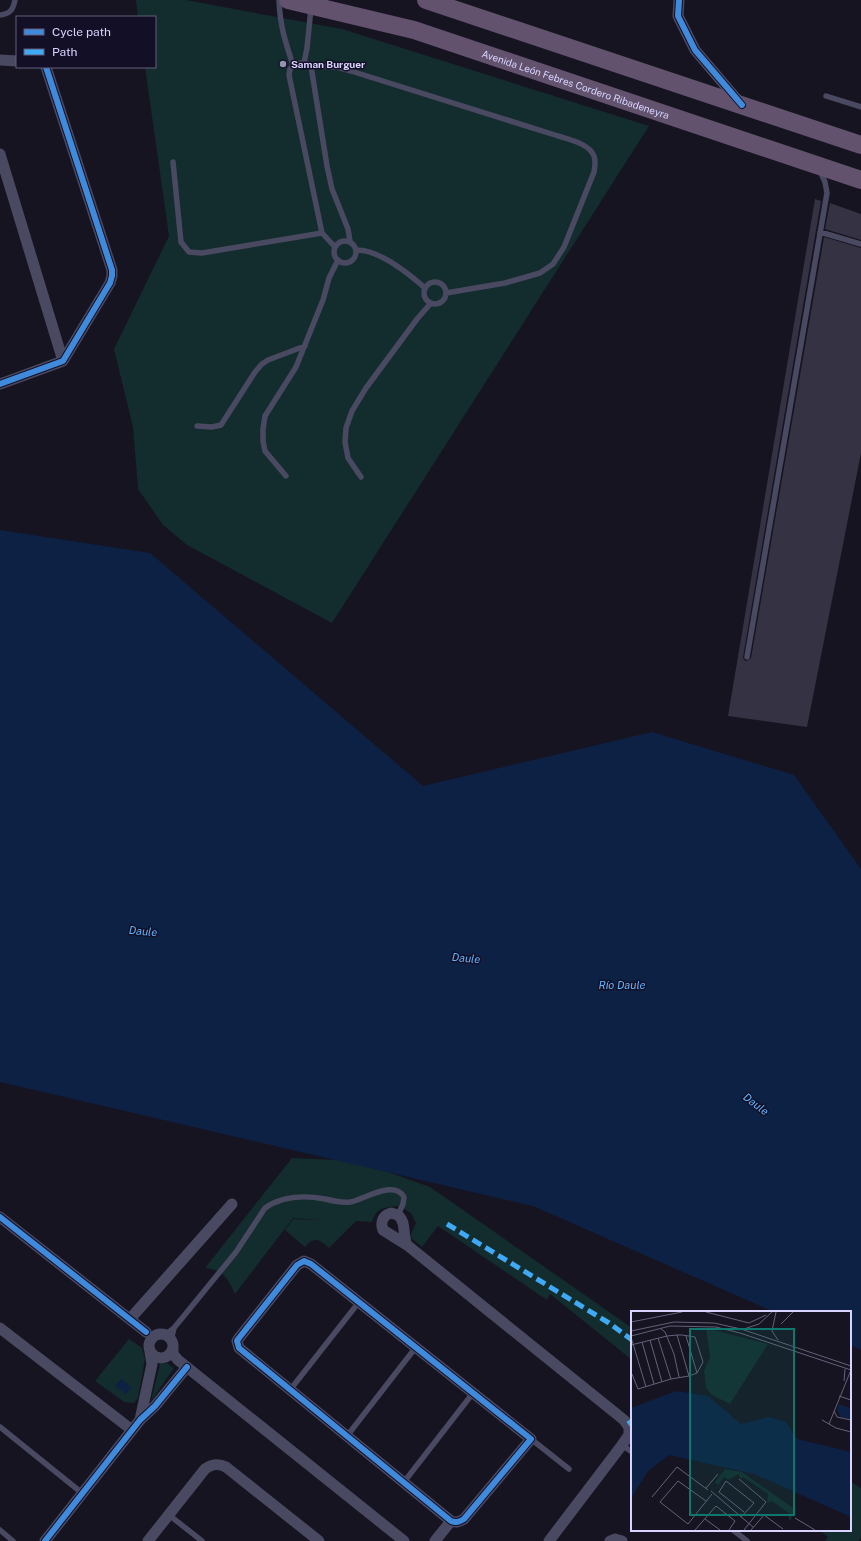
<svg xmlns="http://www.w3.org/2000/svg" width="861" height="1541" viewBox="0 0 861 1541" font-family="'Public Sans',sans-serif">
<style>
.green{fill:#132c2d}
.water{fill:#0d2144}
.building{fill:#343243}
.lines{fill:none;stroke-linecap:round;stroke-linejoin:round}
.service{stroke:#4a4962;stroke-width:5.5}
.minor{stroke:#4a4962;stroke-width:11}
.trunk{stroke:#62526e;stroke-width:18}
.quiet{stroke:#3fa9f5;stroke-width:5;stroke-dasharray:10 5;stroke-linecap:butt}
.cycleway-casing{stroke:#130f26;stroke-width:8}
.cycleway{stroke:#408adc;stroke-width:6}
.poi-dot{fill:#9591b1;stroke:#130f26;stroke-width:1.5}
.labels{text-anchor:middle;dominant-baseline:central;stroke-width:3;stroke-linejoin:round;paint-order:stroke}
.poi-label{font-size:10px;font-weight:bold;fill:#d9d4ff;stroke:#130f26;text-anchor:start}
.street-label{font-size:10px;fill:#d9d4ff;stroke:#130f26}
.water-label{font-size:11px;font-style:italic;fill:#62b6ff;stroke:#130f26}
.inset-road{fill:none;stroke:#64617a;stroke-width:1}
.view{fill:#0f766e;fill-opacity:0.15;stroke:#0f766e;stroke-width:2}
.inset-edge{fill:none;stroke:#d9d4ff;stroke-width:2}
</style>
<rect width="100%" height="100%" fill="#161421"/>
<path class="green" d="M136 0H186L342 29 649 126 332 623 187 545 163 525 138 489 133 427 114 349 169 236 145 67H155V17H138Z
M292 1158 357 1161 430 1187 632 1328V1360L550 1294 547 1300 438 1226 422 1247 410 1237 416 1223 411 1213 399 1206C385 1208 377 1206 372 1222L356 1221 329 1248C320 1239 313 1236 305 1247L285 1230 293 1219 321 1220 293 1218 235 1294C228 1278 223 1270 205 1268Z
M129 1339 142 1348 145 1359 138 1398 134 1403 124 1402 95 1381Z
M167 1363 174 1368 151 1401 160 1364Z
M850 1481 861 1488V1538L859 1541H825L828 1537 819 1530H850Z"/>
<path class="water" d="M0 530 150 553 423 786 652 732 794 775 861 869V1350L850 1345V1312H774L533 1206 0 1082Z
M121 1379 131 1387 126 1394 115 1386Z"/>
<path class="building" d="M815 199 821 201 743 657 744 660 747 661 751 658 824 237 861 248V453L807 727 728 716Z
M830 203 861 214V240L825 229Z"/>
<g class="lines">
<path class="service" d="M279 0C280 26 285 41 293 65
M0 15C10 14 13 10 15 0
M304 63 307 48 311 8
M311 66 337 67 351 71 555 135C567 139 589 143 594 156 596 161 595 166 594 172L564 247 553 264 540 273 505 283 446 293
M826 96 861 107
M173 162 181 242 189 252 202 253 322 233
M820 232 861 244
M334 252a11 11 0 1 1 22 0a11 11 0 1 1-22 0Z
M335 247 322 233 289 75 290 69C296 62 304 61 311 66L327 166 332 189 348 229 350 241
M357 250C380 250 408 273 425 288
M424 293a11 11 0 1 1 22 0a11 11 0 1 1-22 0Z
M197 426 212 427 221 425 255 372 262 364 268 360 305 346
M286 476 265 451 263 441V429L265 416 296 367 323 300 329 278 338 260
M361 477 348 458 345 442 346 428 352 411 366 388 417 319 431 303
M747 657 827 193 825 182 820 171
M174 1328 236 1252 265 1208C282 1196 305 1195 325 1199 333 1201 341 1203 350 1202 363 1200 394 1179 404 1197L403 1204 398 1215
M162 1334 169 1332 174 1328 171 1340
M290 1390 359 1302
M0 1427 82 1493
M347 1436 416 1347
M531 1439 569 1469
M622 1445 632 1452
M404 1482 473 1393
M169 1515 202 1541
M0 1530 13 1541
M733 1530 747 1541"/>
<path class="minor" d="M679 0 678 16 695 50 740 103
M0 60 17 61
M0 154 63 361
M0 384 63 361 110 283 112 276V270L46 67
M391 1213 398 1215C407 1223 402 1235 407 1245L383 1230C380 1222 383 1215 391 1213Z
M0 1217 146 1332
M407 1245 624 1420 629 1427V1435L622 1445 549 1541
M304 1261 311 1264 531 1439 464 1519C459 1522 456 1523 451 1521L239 1348 237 1341 239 1338 297 1265Z
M130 1319 232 1204
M0 1328 132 1430
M149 1346a12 12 0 1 1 24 0a12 12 0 1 1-24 0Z
M173 1347V1354L178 1360 404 1541
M140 1420 152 1364 150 1352
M45 1541 140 1420 155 1406 187 1367
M148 1541 205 1469C212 1464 218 1463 226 1467L319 1541
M435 1541 451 1521
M610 1541 615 1539 622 1541"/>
<g class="trunk">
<path id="s1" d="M288 0 414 30 861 180"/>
<path d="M426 0 861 145"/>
</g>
<path class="quiet" d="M447 1224 609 1323 632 1340
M628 1424 632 1421"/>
<g class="cycleway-casing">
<path id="cycleway" d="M679 0 678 16 695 50 742 105
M0 384 63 361 110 283 112 276V270L46 67
M0 1217 146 1332
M304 1261 311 1264 531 1439 464 1519C459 1522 456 1523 451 1521L239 1348 237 1341 239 1338 297 1265Z
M45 1541 140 1420 155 1406 187 1367"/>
</g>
<use href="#cycleway" class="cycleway"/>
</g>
<circle class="poi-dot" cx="283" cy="64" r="4"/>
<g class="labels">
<g class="poi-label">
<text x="291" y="64">Saman Burguer</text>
</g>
<g class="street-label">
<text stroke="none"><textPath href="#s1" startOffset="300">Avenida León Febres Cordero Ribadeneyra</textPath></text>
</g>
<g class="water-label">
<text transform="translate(143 931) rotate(5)">Daule</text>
<text transform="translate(466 958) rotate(5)">Daule</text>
<text x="622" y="985">Río Daule</text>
<text transform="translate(756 1104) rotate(37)">Daule</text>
</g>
</g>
<g transform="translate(631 1311)">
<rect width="220" height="220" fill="#161421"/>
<path d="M75 17 137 33 99 93 81 84 75 77 73 60 79 46ZM94 158 111 161 165 199 159 210 157 206 159 203 141 190 136 192 137 183 112 166 110 168 107 163 98 169 93 166 87 174 84 171Z" fill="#132c2d"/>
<path d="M45 80 77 85 110 113 138 106 155 111 166 128 220 141V206L123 163 38 144 17 160 0 187V97ZM208 93 219 97 220 108 210 106 206 99Z" fill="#0d2144"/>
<path class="inset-road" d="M75 1 118 12 135 4M145 1 141 20 147 29M0 11 51 1M150 13 162 1M30 18 34 21 43 43 48 66M113 18 128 13 141 1M0 20 43 11 83 12 110 18 220 55M0 25 39 15 85 16 109 22 220 59M55 25 66 62M0 26 15 76M27 27 40 68 58 65M19 29 31 71M11 31 23 73M0 34 36 25 46 24H51L64 26 72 51 66 62 58 65 46 24M1 63 7 78 40 68M213 70 214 58M208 85 220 89M203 100 206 106 220 109M191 109 205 117 220 121M198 113 220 59M108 168 135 191 113 219M75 177 87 163M80 180 122 216M21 186 46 156 77 179M75 190 47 170 29 191 57 213 81 183M110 206 123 192 95 170 88 181 113 201M164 207 184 219M74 208 89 219M64 219 85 195 104 210 98 219M120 219 133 204 152 218"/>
<path class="view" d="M59 18H163V204H59Z"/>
<rect width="220" height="220" class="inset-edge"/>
</g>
<rect x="16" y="16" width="140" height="52" fill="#130f26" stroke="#625e7d"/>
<rect x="24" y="29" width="20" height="6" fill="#408adc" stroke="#625e7d"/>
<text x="52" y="36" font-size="12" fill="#d9d4ff">Cycle path</text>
<rect x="24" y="49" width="20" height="6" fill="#3fa9f5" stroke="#625e7d"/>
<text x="52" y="56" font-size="12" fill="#d9d4ff">Path</text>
</svg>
